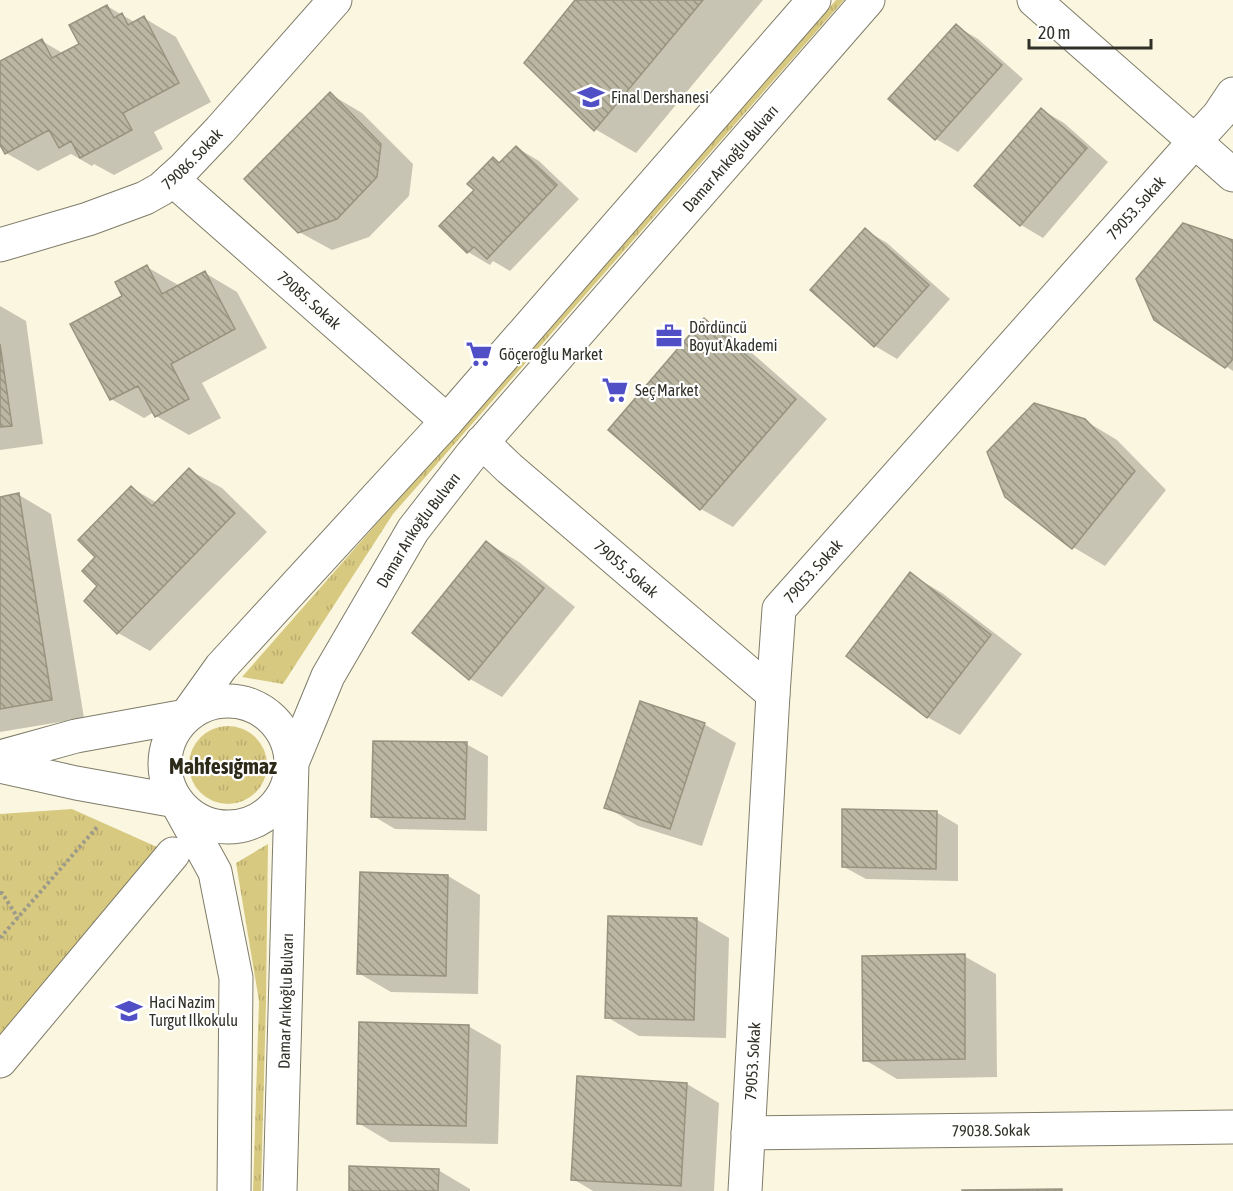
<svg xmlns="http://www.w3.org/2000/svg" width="1233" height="1191" viewBox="0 0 1233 1191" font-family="'Asap Condensed',sans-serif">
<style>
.grass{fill:url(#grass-tufts)}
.shadow{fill:#0003}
.building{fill:url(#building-back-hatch);stroke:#97937f;stroke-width:1.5}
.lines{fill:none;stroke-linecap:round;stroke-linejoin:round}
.pedestrian-casing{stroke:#7f7c69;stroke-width:35}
.minor-casing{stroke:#7f7c69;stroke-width:35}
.secondary-casing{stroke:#7f7c69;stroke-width:35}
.path{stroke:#9c9a8a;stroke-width:4;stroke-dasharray:3 3;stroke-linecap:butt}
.pedestrian{stroke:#fff;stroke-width:33}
.minor{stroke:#fff;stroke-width:33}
.secondary{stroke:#fff;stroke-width:33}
.labels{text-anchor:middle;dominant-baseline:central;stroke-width:4.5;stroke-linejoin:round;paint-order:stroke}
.poi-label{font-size:16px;fill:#313028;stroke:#fff;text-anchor:start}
.street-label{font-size:16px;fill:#313028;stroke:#fff}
.district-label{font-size:22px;font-weight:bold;fill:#2e2a19;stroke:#fff}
</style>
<defs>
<pattern id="grass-tufts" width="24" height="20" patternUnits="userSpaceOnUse" patternTransform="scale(1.5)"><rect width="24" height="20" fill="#d8c980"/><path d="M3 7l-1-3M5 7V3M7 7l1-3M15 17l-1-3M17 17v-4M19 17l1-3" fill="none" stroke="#baad6f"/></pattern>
<pattern id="building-back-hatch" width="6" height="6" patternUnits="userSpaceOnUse" patternTransform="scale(1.5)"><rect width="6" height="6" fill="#bab6a2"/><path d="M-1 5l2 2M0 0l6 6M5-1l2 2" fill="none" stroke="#989484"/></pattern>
</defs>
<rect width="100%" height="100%" fill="#faf6e0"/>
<path class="grass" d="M836 0H844L393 514 283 684 242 677Z
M189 765a39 39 0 1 1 78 0a39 39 0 1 1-78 0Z
M72 809 157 847 0 1038V814Z
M268 844 266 1002 261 1191H253L259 1001 236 863Z"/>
<path class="shadow" d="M577 0H763L636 153 595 129Z
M107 6 136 23 144 18 176 37 211 102 154 132 163 149 114 175 94 164 92 166 71 154 38 171 6 153 0 142V63L42 41 64 54 81 45Z
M956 26 978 39 1023 79 958 152 936 139Z
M330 94 362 113 413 164 409 196 369 237 332 250 299 232Z
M1042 110 1064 123 1108 162 1043 238 1021 225 976 186Z
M517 148 539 161 579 199 510 271 493 261 490 265 468 252 441 226 476 190 493 159 501 163Z
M865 230 887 243 950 299 897 359 875 346Z
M1233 242V371L1156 319Z
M147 267 180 286 205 273 237 292 267 348 202 383 221 418 189 435 156 416 154 412 144 418 111 399 72 325 124 297Z
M0 306 26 321 43 444 0 450Z
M704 320 736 339 827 419 733 527 701 509 610 430Z
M1084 420 1117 440 1166 490 1105 566 1073 547Z
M189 470 222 488 267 532 150 651 118 633 99 586 97 557 132 488 157 503Z
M19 495 51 514 84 718 0 732V498Z
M487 543 519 562 575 607 502 697 470 679Z
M910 574 942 593 1022 654 960 735 927 717Z
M704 724 736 743 702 846 638 826 606 807Z
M466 744 488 756 487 831 395 829 373 816Z
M936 812 958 825V881L866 879 844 867Z
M448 876 480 895 478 994 391 992 358 973Z
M696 919 729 938 726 1038 639 1036 607 1017Z
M964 956 996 974 997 1077 897 1079 865 1060Z
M468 1026 501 1045 498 1144 390 1142 358 1123Z
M687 1084 719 1103 714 1191H593L573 1179Z
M438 1170 470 1189V1191H350Z"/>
<path class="building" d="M575 0H703L594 131 524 63Z
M107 5 114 18 122 13 128 25 144 16 179 83 123 113 132 130 80 158 71 141 59 148 49 130 5 154 0 145V61L42 39 52 58 79 44 69 25Z
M956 24 1002 65 935 140 888 99Z
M330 92 381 144 377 177 337 219 298 233 244 179Z
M1041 108 1087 148 1020 226 974 186Z
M516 146 557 185 487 259 474 247 467 253 439 226 474 190 467 184 493 157 499 163Z
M1183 223 1233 240V359L1225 368 1154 320 1136 279Z
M865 228 929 285 874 347 810 290Z
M147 265 162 294 205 271 235 329 171 364 189 399 155 417 138 386 110 400 70 324 122 296 115 282Z
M704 318 796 399 700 510 608 430Z
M0 344 12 426 0 427Z
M1034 403 1085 419 1135 471 1072 549 1005 497 987 452Z
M189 468 235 513 117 634 84 601 97 586 82 571 95 557 78 540 131 486 152 506Z
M19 493 52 700 0 709V497Z
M486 541 544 588 469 680 412 633Z
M910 572 991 635 927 718 846 656Z
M640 701 705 723 670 829 604 808Z
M373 741 467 742 465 819 371 817Z
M842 809 937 811 936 869 842 867Z
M360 872 448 875 446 976 357 974Z
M608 916 697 918 694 1020 605 1018Z
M965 954V1059L863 1061 862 956Z
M359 1022 469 1025 466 1126 357 1124Z
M577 1076 687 1083 681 1186 571 1180Z
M349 1166 439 1169 438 1191H349Z
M1062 1189V1191H962V1190Z"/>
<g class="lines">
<g class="pedestrian-casing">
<path id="pedestrian" d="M0 1061 173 854"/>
</g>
<g class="minor-casing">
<g id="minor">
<path d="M1034 0 1233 175"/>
<path id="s1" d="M172 179 447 421"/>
<path id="s2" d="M0 245 88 219 145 198 161 189 183 169 220 130 335 0"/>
<path id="s3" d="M482 442 509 468 773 694"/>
<path id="s4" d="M748 1133 1233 1127"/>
<path id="s5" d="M745 1191 773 694 779 609 1195 141 1219 115 1233 94"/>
</g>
</g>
<g class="secondary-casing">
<g id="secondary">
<circle cx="228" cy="764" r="63"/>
<path d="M186 716 221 667 447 421 814 0"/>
<path d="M0 757 76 736 186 716"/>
<path d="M0 766 76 783 176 801"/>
<path d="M176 801 215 872 236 978 234 1191"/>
<path id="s6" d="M280 1191 292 763 328 676 413 530 473 453 868 0"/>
</g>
</g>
<path class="path" d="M0 893H2L18 918
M0 938 98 826"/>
<use href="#pedestrian" class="pedestrian"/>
<use href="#minor" class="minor"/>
<use href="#secondary" class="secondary"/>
</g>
<defs>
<g id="school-bare" transform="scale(2.07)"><path d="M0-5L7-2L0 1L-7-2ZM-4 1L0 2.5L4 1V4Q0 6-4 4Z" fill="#504fc5" stroke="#fff" stroke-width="2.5" paint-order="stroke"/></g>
<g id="office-bare" transform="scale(2.07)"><path d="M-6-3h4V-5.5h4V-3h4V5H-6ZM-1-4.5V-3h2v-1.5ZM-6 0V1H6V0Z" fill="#504fc5" stroke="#fff" stroke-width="2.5" paint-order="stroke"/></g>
<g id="supermarket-bare" transform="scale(2.07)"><path d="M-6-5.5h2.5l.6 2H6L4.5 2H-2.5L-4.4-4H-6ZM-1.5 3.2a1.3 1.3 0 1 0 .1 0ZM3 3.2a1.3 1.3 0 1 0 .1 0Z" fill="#504fc5" stroke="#fff" stroke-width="2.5" paint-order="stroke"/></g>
</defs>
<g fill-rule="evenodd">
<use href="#school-bare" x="591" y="97"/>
<use href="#office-bare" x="669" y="336"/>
<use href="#supermarket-bare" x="479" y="354"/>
<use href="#supermarket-bare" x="615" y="390"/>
<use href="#school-bare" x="129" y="1011"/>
</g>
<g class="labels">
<g class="poi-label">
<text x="611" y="97">Final Dershanesi</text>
<text x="689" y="327">Dördüncü<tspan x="689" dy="18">Boyut Akademi</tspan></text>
<text x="499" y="354">Göçeroğlu Market</text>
<text x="635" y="390">Seç Market</text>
<text x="149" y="1002">Haci Nazim<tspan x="149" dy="18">Turgut Ilkokulu</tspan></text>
</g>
<g class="street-label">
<text stroke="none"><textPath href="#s6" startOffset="1180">Damar Arıkoğlu Bulvarı</textPath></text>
<text stroke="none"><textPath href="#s2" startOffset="214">79086. Sokak</textPath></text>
<text stroke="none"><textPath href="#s5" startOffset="1120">79053. Sokak</textPath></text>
<text stroke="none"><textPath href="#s1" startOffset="183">79085. Sokak</textPath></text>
<text stroke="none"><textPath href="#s6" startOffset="694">Damar Arıkoğlu Bulvarı</textPath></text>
<text stroke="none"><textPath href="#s3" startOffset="192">79055. Sokak</textPath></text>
<text stroke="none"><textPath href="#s5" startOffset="634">79053. Sokak</textPath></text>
<text stroke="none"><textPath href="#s6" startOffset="190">Damar Arıkoğlu Bulvarı</textPath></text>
<text stroke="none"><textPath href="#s5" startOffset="130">79053. Sokak</textPath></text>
<text stroke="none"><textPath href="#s4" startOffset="243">79038. Sokak</textPath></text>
</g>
<g class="district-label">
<text x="223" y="766">Mahfesığmaz</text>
</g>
</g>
<path d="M1029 39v9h122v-9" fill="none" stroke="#313028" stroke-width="3"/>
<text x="1038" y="39" font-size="18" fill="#313028" stroke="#ffffff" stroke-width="4.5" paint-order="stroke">20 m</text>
</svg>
